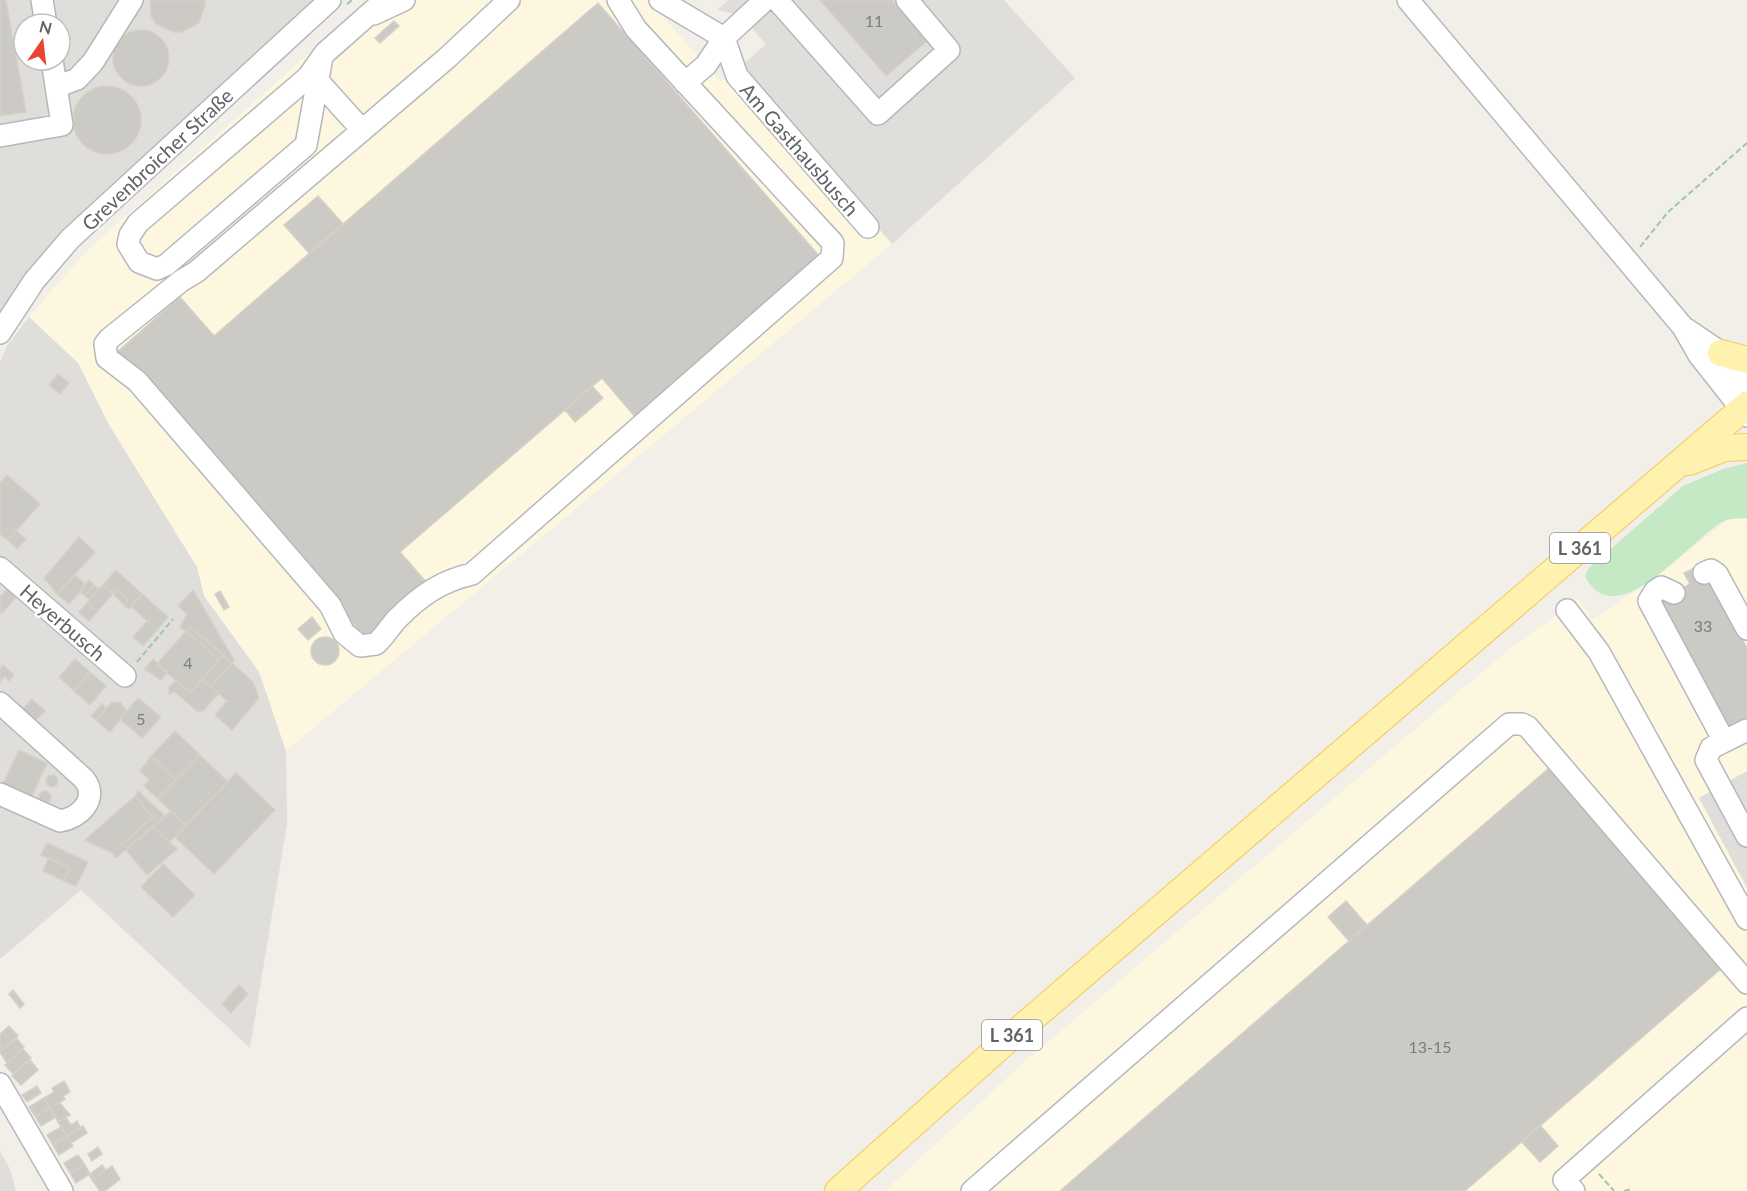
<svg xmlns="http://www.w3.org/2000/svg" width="1747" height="1191" viewBox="0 0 1747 1191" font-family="Lato,sans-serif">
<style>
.commercial{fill:#fef7e0}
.industrial{fill:#e0deda;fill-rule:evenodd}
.green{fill:#c5e8c5}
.building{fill:#cccac5;stroke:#d6d1c6;stroke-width:1.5}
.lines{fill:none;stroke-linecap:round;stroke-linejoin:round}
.minor-casing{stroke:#b5b8bc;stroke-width:24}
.major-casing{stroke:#f2c960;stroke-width:28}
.path{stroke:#9cc7a9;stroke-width:2;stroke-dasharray:6 3;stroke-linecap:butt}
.minor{stroke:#fff;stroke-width:21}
.major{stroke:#fff2af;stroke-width:26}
.labels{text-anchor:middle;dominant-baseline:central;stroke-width:5;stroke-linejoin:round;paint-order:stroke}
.number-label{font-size:16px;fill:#7a7d7f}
.shield{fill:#fff;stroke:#8f9295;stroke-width:1.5}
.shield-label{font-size:18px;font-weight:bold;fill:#5f6368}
.street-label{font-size:20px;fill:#5f6368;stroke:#fff}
</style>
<rect width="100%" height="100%" fill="#f1efe8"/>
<path class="commercial" d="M369 0H648L721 82 739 68 892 244 286 751 259 672 204 596 197 568 109 425 78 363 29 317 87 251Z
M1747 505V771L1699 798 1747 888V1191H885L1022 1064 1514 645 1579 600 1592 620 1648 582Z"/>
<path class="industrial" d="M0 0H314L62 234 0 318ZM24 24H60V60H24Z
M728 0H1004L1075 78 892 244 739 68 766 44 740 15 717 10Z
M29 317 78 363 109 425 197 567 204 596 259 672 286 751 287 824 250 1048 81 890 0 959V362L7 346Z
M1747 771V888L1699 798Z
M0 1151 10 1169 16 1191H0Z"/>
<path class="green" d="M1747 463V518C1740 519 1730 518 1724 521 1691 538 1617 638 1585 576L1589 568 1683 486 1723 469Z"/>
<path class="building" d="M0 0H6L26 112 0 116Z
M150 0H205V5L199 23 182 32H173L156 24 151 16Z
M820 0H892L927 41 886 76Z
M598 3 821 258 636 418 602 378 400 552 427 583 365 637 117 352 180 297 214 336Z
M394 21 399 26 380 43 375 38Z
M113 58a28 28 0 1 1 56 0a28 28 0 1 1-56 0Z
M73 120a34 34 0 1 1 68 0a34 34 0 1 1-68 0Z
M318 196 343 224 309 253 284 225Z
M58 374 69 383 60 394 49 385Z
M592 386 603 398 575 422 565 410Z
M7 475 40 504 8 540 0 534V483Z
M16 531 26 539 17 549 8 540Z
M79 537 95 552 57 594 44 578Z
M1700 565 1747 648V720L1730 730 1659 602 1690 584 1684 573Z
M116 570 142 594 130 609 125 606 128 599 117 589 113 594 103 585Z
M75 575 86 585 69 604 57 594Z
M89 580 94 585 85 596 80 591Z
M94 585 99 589 90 600 85 596Z
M103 585 113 594 97 612 87 603Z
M8 588 17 596 1 614 0 597Z
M117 589 128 599 125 606 113 594Z
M193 590 234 660 232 663 190 626 185 631 180 627 187 614 178 606Z
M220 591 229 607 224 610 215 594Z
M142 594 168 617 157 630 131 606Z
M87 603 97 612 89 621 79 612Z
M312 617 321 629 308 640 298 629Z
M147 621 157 630 143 646 133 637Z
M190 626 223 655 219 660 186 631Z
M186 631 219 660 190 693 157 664Z
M311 651a14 14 0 1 1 28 0a14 14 0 1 1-28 0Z
M223 655 232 663 211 686 202 679Z
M75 659 90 672 74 691 59 677Z
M153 659 167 672 161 680 144 669Z
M232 663 253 682 259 698 232 730 215 715 227 701 211 686Z
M3 665 14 675 9 681 5 676 0 682V669Z
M90 672 106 686 90 705 74 691Z
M202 679 219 693 203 711H197L175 692 169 694V687L176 680 190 693Z
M138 698 161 717 142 738 120 719Z
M32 699 45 711 33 723 21 711Z
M112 702 121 703 127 711 110 732 96 720Z
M102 704 106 708 96 720 91 716Z
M175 731 200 755 176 780 151 756Z
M19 750 47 763 30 800 2 786Z
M200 755 228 782 186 825 158 799Z
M151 756 176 780 158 799 144 786 149 780 140 771Z
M1549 768 1723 967 1465 1191H1060Z
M236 773 275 810 214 874 175 837Z
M46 781a6 6 0 1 1 12 0a6 6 0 1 1-12 0Z
M39 797a6 6 0 1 1 12 0a6 6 0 1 1-12 0Z
M138 791 165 816 116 858 112 853 153 817 135 796Z
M135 796 153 817 112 853 85 840Z
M171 811 186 825 170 842 153 827Z
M153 827 177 849 147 875 126 850Z
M47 843 88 862 76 886 64 881 70 868 41 855Z
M49 857 70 868 64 881 43 871Z
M163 864 195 895 173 917 141 887Z
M1346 901 1367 925 1349 941 1328 917Z
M239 985 248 994 231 1013 222 1004Z
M13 990 24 1004 20 1008 9 994Z
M9 1026 18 1036 0 1052V1034Z
M16 1038 24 1047 7 1063 0 1052Z
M23 1049 31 1058 13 1074 5 1065Z
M30 1060 38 1070 21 1085 12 1076Z
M64 1081 70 1092 63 1096 65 1099 50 1108 44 1098 54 1092 52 1088Z
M37 1086 41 1093 27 1102 22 1095Z
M44 1098 50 1108 35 1116 29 1107Z
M59 1102 70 1115 58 1122 50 1108Z
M50 1108 56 1117 41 1126 35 1116Z
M66 1118 71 1125 77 1121 81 1128 67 1136 58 1122Z
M1540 1125 1558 1146 1540 1162 1522 1142Z
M83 1126 87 1133 71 1143 67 1136Z
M61 1127 67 1136 53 1145 47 1135Z
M67 1136 73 1146 59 1155 53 1145Z
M98 1147 102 1154 92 1161 88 1154Z
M78 1155 85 1165 70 1173 64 1163Z
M85 1165 90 1174 76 1183 70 1173Z
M102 1165 106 1170 92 1180 89 1175Z
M112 1166 120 1179 105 1191H100L92 1180Z"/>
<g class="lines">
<g class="minor-casing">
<path id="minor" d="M42 0 46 24
M509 0 447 58 196 272 181 281 109 339 105 344 107 358 137 381 330 605 344 633 360 646 376 644C385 636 390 626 398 618 420 596 441 581 472 574L832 258 833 243 636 29 618 0
M660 0 724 38 737 76 868 227
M777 0 878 114 949 50 907 0
M1408 0 1683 327 1699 355 1747 416
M374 14 404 0
M322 57 306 145 166 265 157 269 139 262 128 244 130 235 138 223 308 77 325 53 385 0
M318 81 362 130
M685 83 706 65 724 38 765 0
M56 87 77 79 93 62 132 0
M0 136 62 125 52 60
M1686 329 1717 350 1747 383
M0 333 34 281 70 239 330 0
M0 568 125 676
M1704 573 1711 570 1717 574 1747 629
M1674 593 1661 587 1655 591 1649 601 1724 741
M1567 610 1599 652 1747 919
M0 703 84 779C100 799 79 818 60 821L0 794
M1747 730 1711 748 1706 760 1747 836
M0 1084 62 1191
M972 1191 1509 724H1522L1528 727 1747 983
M1574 1191 1564 1180 1747 1018"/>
</g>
<g class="major-casing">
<path id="major" d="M1721 353 1747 360
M1689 462 1725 448 1747 447
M838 1191 1013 1035 1747 405"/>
</g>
<path class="path" d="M347 4 352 0
M1640 247 1668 212 1747 143
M137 662 173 619
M1599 1174 1614 1191
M1624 1191 1632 1189"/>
<use href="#minor" class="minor"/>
<use href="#major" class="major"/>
</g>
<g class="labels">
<g class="number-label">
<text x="874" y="20">11</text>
<text x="1703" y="625">33</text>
<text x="188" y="662">4</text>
<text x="141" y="718">5</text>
<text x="1430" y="1046">13-15</text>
</g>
<g class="shield">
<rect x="1550" y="533" width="60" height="30" rx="4.5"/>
<rect x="982" y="1020" width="60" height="30" rx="4.5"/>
</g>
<g class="shield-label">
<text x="1580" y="548">L 361</text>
<text x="1012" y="1035">L 361</text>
</g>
<g class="street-label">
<text transform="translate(800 149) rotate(49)">Am Gasthausbusch</text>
<text transform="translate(157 159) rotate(-43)">Grevenbroicher Straße</text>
<text transform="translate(63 622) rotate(41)">Heyerbusch</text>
</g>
</g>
<g transform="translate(42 42) rotate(14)"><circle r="28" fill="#ffffff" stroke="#bfc1c3" stroke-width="1.5"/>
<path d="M0-4.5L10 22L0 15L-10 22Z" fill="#ea4335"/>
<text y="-9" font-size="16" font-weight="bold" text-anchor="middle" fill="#5f6368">N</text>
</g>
</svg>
